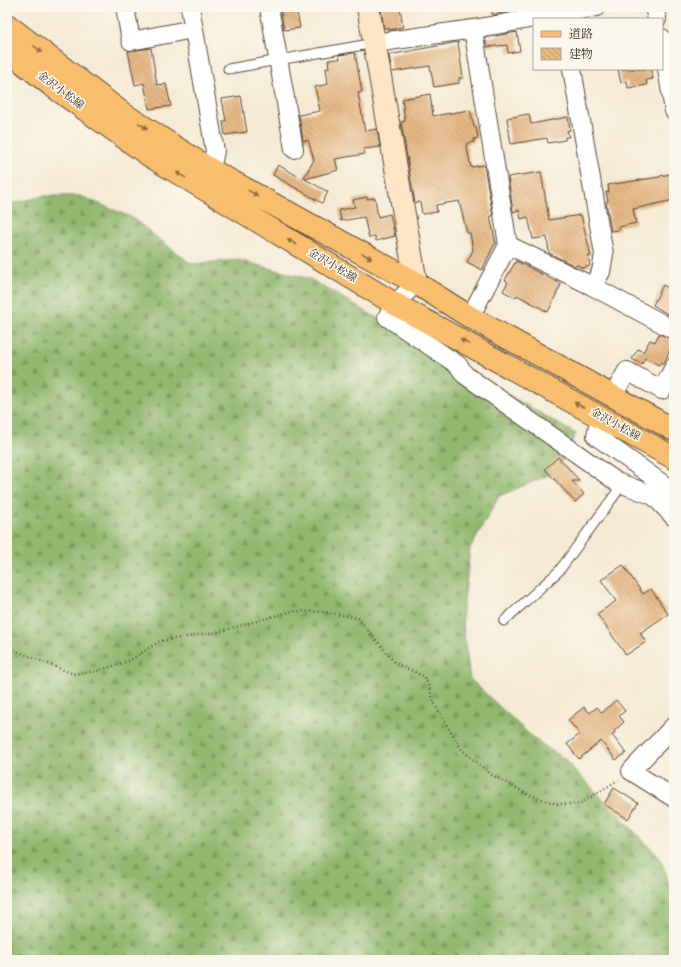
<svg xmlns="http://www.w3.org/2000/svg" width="681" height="967" viewBox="0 0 681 967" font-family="'Old Standard TT','Noto Serif JP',serif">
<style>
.forest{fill:url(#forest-firs);stroke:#667146}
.building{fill:url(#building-back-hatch)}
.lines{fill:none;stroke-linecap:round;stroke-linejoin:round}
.lane-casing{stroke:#574739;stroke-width:11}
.street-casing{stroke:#574739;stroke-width:20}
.secondary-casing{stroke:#574739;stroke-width:24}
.primary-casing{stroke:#574739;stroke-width:24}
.path{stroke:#574739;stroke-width:2.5;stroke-dasharray:1 3;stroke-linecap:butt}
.lane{stroke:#fff;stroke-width:9}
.street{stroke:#fff;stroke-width:18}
.secondary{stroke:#fde5c5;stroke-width:22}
.primary{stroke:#f9be6d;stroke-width:22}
.oneway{fill:#906d42}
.labels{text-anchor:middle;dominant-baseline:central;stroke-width:3;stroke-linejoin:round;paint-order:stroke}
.street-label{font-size:11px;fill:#3b2a1e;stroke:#fbf7ec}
</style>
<defs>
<pattern id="forest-firs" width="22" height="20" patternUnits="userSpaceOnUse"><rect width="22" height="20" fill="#91b86e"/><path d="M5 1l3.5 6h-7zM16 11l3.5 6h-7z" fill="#78965a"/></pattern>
<pattern id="building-back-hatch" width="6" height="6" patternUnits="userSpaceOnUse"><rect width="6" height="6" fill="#e5b884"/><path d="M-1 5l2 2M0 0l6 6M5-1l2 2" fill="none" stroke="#c59e72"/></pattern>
</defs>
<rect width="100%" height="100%" fill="#fbf7ec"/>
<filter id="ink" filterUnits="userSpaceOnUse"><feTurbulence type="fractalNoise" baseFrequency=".025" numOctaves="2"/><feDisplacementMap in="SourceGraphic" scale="8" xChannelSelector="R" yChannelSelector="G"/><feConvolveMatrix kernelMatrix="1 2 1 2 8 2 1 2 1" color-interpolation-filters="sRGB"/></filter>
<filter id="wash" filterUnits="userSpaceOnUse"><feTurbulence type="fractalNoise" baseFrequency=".012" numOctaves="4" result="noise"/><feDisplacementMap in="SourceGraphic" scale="16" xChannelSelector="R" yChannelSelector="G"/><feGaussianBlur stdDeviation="0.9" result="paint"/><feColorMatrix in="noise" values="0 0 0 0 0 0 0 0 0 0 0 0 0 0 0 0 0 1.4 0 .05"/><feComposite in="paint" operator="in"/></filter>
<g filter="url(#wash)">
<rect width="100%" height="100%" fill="#f5ebd5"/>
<path class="forest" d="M43 196H80L131 217 191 264 238 260 310 279 576 434 556 472 499 496 470 549 462 619 470 679 534 739 563 758 660 858 674 896V960H7V205Z"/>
<g id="blocks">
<path class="building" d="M280 7H296L300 28 284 30Z
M381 7H400L403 27 389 30V28H384Z
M491 7H513V11L493 15Z
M517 32 520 51 508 53 507 45 487 47 485 38Z
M458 42 463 78H459V83L434 87 430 66 392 72 389 55Z
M151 48 157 85 166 84 171 106 149 109 144 83 135 85 128 51Z
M355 53 362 92 358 93 365 131 377 129 380 147 364 149 365 154 335 159 338 170 305 179 328 192 322 203 273 175 278 165 303 179 314 160 308 140 303 141 299 115 320 111 315 87 328 84 326 68H329L328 60 340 59 339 55Z
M618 69H651L653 79 646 80 647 85 628 88 627 81 621 83Z
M430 94 433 116 470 110 474 127H476L478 138 474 139V142L466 144 471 167 484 165 493 216H490L496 244 494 245 482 270 467 262 473 250 470 233H467L459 201 436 205 437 212 422 214 420 202 415 203 401 122 405 121 402 99Z
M241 96 247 132 225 135 223 121H226L222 99Z
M529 114 531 124 568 117 570 130 567 131 569 137H565V140L548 143 547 138 511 144 507 118Z
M541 172 549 220 581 215 591 256H588L590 266 582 268 578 265 575 266 549 253 547 237 533 239 528 217 521 219 519 210 513 212 508 177Z
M671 174 674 180V200L633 209 636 223 619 227V230L611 231 606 202 608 201 606 192H609L608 185 660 177V176Z
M367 197V199L375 198 378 217 390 214 395 236 376 241 375 236 369 238 364 217 341 221 339 210 355 207 353 200Z
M516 261 561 284 548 312 517 295 516 298 503 291 508 282 505 280Z
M663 285 674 291V318L653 305Z
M659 334 674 340 664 364 661 362 659 365 645 358 642 364 632 359 638 349 643 352 650 340 655 342Z
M558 457 580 481H572L584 494 575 502 545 469Z
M623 565 643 594 651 589 668 614 640 633 646 642 626 655 597 614 616 601 601 580Z
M616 700 625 711 619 716 624 722 614 731 615 733 612 735 626 753 616 760 601 741 579 759 567 744 580 734 568 720 584 707 590 713 597 707 602 713Z
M614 788 638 803 628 819 604 804Z"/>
</g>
</g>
<g filter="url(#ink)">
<use href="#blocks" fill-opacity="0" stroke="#574739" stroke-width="1"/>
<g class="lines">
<g class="lane-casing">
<path id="lane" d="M228 69 375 43
M504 621 559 571 617 492V482"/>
</g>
<g class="street-casing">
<path id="street" d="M125 7 131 41 193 29
M190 7 215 151 211 170
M269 7 294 149
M654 7 657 19
M662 38 674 111
M375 43 473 29 597 7
M572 69 604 254 601 272 592 286
M508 245 592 286 674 330
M416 283 395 304 387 317 458 365 465 375 617 482 654 496 674 517
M470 317 508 245 473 29
M613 396 627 371 662 390 674 367
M600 416 596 436 674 492
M674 726 631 771 674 798"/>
</g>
<g class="secondary-casing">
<path id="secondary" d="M368 7 416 283"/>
</g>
<g class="primary-casing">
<path id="primary" d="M7 25 122 113 211 170 416 283 470 317 674 430
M7 50 51 85 150 156 395 304 674 458"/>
</g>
<path class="path" d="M7 647 73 674 97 671 129 661 160 641 218 632 292 611 325 612 358 618 395 663 425 677 436 707 462 750 492 775 527 794 556 804H580L618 780"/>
<use href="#lane" class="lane"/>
<use href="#street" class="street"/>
<use href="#secondary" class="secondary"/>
<use href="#primary" class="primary"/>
</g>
<defs><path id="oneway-solid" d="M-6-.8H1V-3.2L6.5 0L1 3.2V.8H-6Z"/></defs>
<g class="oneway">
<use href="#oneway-solid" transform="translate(38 49) rotate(37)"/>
<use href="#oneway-solid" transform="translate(143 126) rotate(33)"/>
<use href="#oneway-solid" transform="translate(181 175) rotate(-149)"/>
<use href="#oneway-solid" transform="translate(253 193) rotate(29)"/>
<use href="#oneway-solid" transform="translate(292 242) rotate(-149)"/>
<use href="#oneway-solid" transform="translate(367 256) rotate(29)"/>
<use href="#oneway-solid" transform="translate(465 342) rotate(-151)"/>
<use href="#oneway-solid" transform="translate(579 405) rotate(-151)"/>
</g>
</g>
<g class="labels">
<g class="street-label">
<text transform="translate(60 91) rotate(37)">金沢小松線</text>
<text transform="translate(332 266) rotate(31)">金沢小松線</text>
<text transform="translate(615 425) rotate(29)">金沢小松線</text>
</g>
</g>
<rect width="681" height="967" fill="none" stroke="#fbf7ec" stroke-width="24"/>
<rect x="533" y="18" width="130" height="52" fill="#fbf7ec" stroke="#aea59a"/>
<rect x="541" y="31" width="20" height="6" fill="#f9be6d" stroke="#aea59a"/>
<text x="569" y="38" font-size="12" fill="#3b2a1e">道路</text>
<rect x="541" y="48" width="20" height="12" fill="url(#building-back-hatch)" stroke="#aea59a"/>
<text x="569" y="58" font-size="12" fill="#3b2a1e">建物</text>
</svg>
